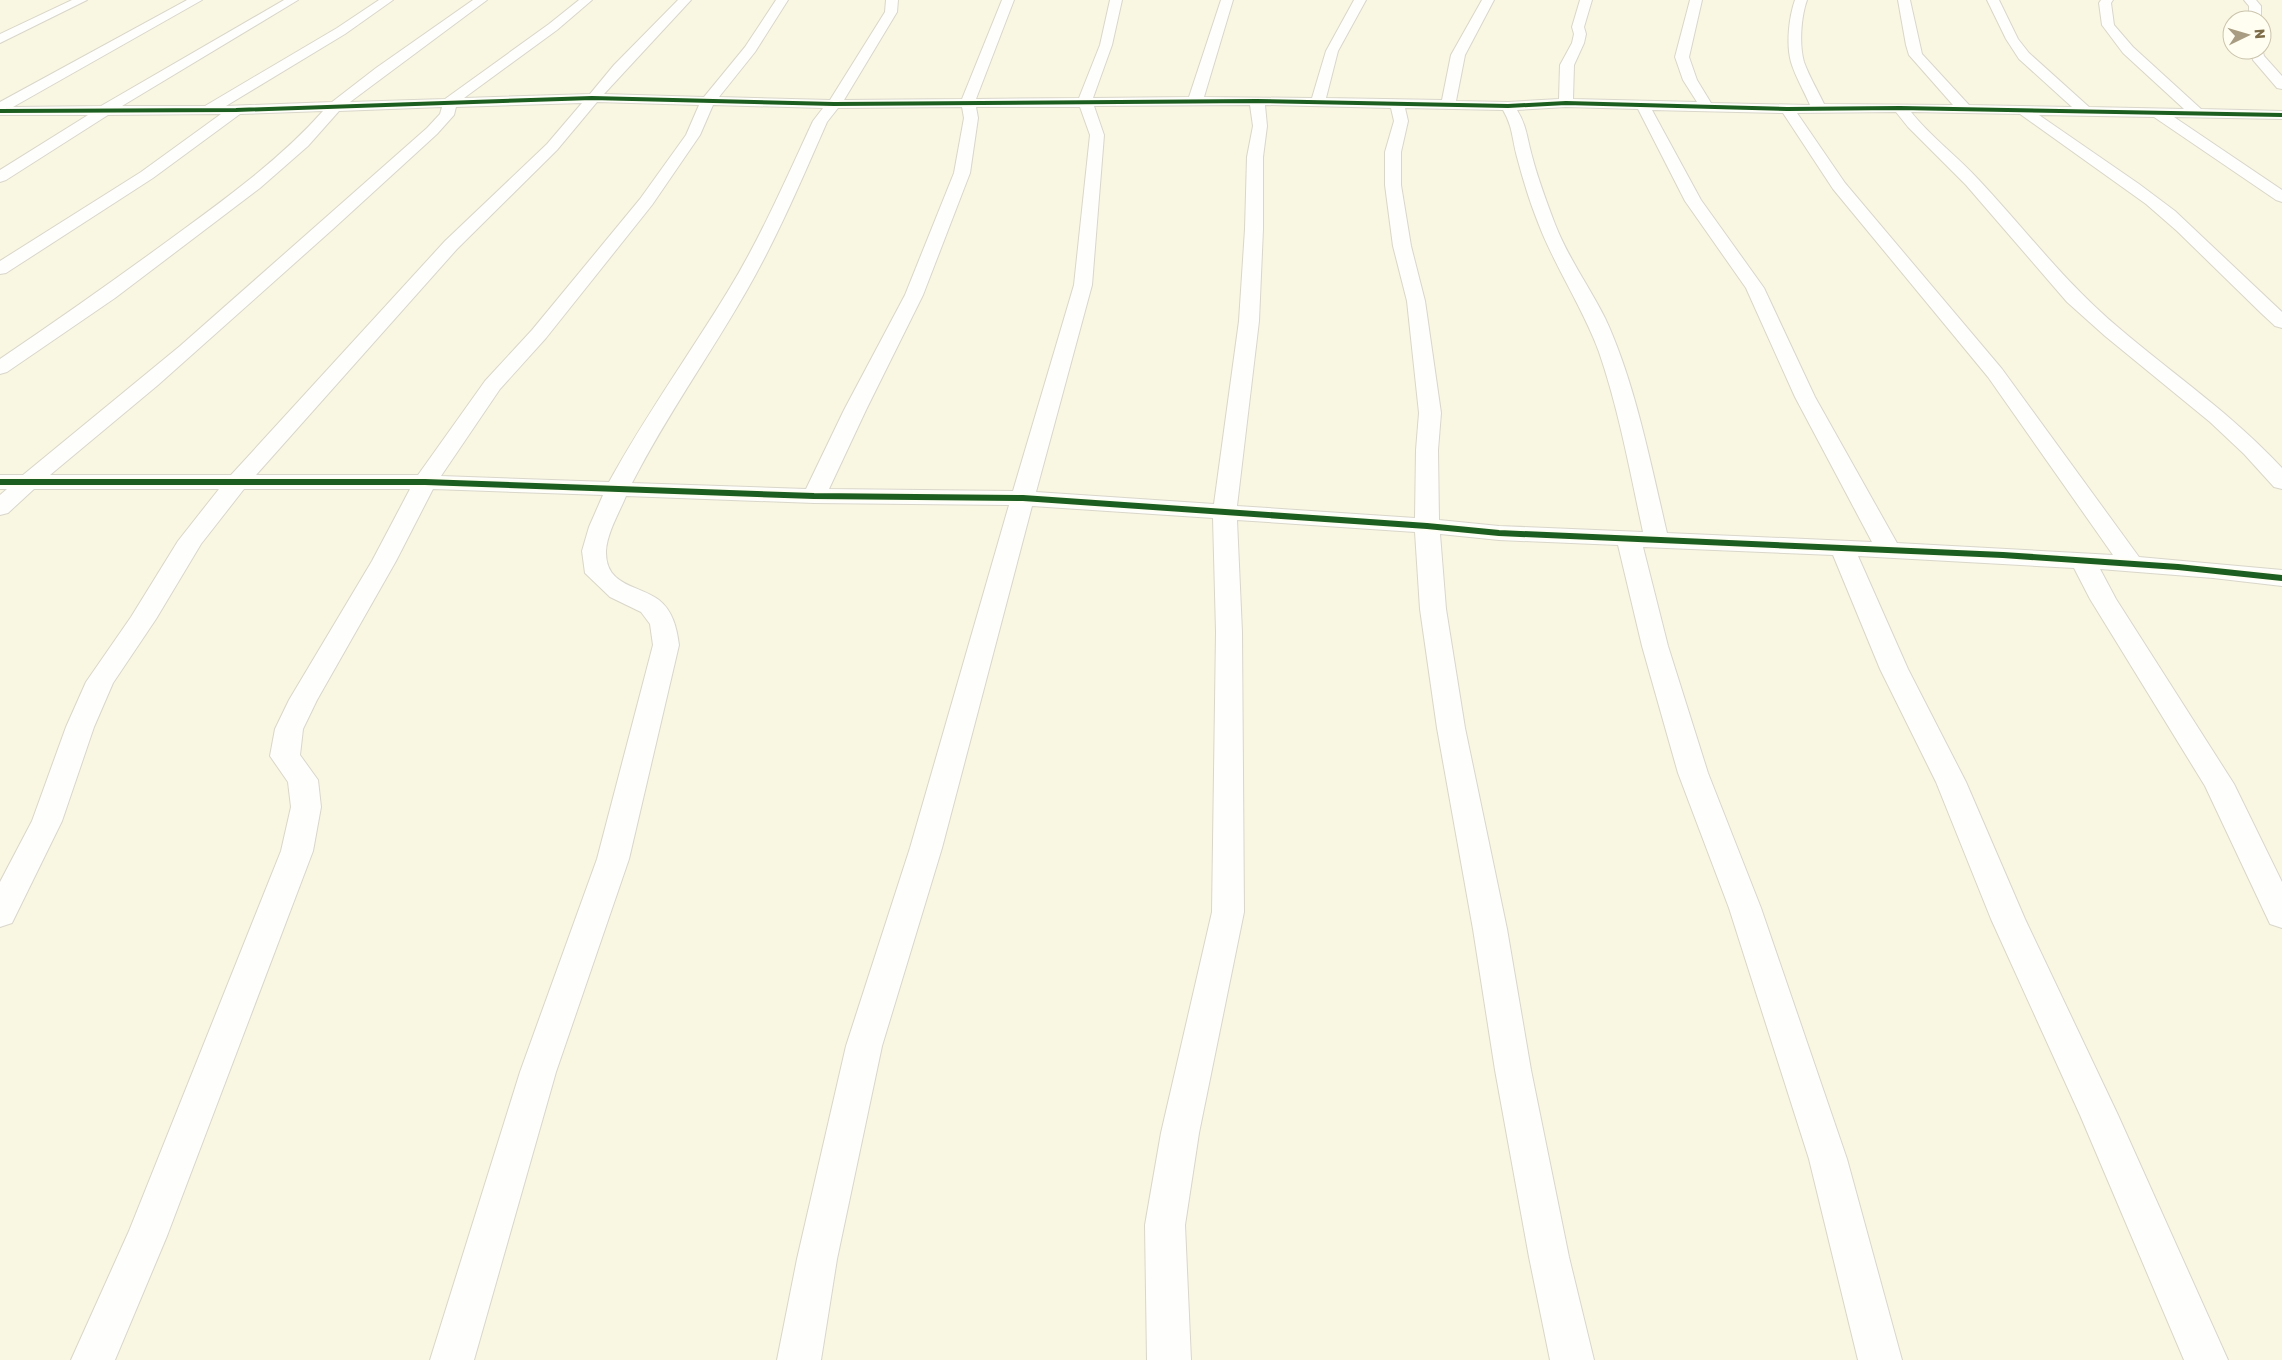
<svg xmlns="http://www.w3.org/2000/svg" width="2282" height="1360" viewBox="0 0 2282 1360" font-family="Rubik,sans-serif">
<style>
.residential{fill:#f9f7e2;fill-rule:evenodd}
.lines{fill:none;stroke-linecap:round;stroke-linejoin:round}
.street-casing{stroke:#d9d6ca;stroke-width:2}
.street{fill:#fefefc;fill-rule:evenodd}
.cycleway-far1-casing{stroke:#fffef1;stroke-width:5}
.cycleway-casing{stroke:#fffef1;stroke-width:9}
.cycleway-far1{stroke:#1b5e20;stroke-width:4}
.cycleway{stroke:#1b5e20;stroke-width:6}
</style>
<rect width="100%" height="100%" fill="#f9f9ee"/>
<path class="residential" d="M0 0H2282V1360H0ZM2232 20H2262V50H2232Z"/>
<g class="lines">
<g class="street-casing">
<path id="street" d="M72 0H87L0 43V34Z
M187 0H202L13 107 101 106 284 0H298L122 106H205L337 28 379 0H393L345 34 226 106 332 102 376 68 473 0H487L350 102 445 99 549 24 579 0H592L557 30 464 98 590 94 614 65 678 0H691L604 94 704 97 745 47 776 0H788L755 52 719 97 830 100 885 12 886 0H898L897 12 844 100 962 99 1002 0H1014L976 99 1079 98 1100 45 1110 0H1122L1112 45 1093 98 1189 97 1221 0H1233L1204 97 1312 98 1326 51 1354 0H1366L1338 51 1326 98 1442 100 1451 55 1482 0H1494L1465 55 1456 101 1508 102 1559 99 1560 65 1572 43 1574 34 1572 27 1580 0H1592L1584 27 1586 34 1584 43 1574 65 1573 99 1697 102 1683 80 1675 57 1690 0H1702L1689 57 1697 80 1711 103 1810 105C1804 91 1795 76 1791 62 1786 44 1789 17 1795 0H1807C1801 17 1799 44 1804 62 1809 76 1818 91 1824 104L1953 105 1909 55 1906 45 1898 0H1910L1922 54 1969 105 2072 107 2019 59 2006 39 1987 0H1999L2018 39 2029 53 2089 107 2184 109 2123 53 2102 25 2099 3 2101 0H2113L2111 3 2114 25 2133 47 2201 109 2282 111V119L2174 117 2282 190V202L2276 200 2154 117 2039 115 2139 184 2175 211 2282 312V328L2275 326 2261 313 2177 231 2146 204 2020 114 1911 112C1931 137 1957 156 1978 179 2025 229 2066 284 2119 328 2174 375 2232 414 2282 468V489L2274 487 2244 454 2210 422 2105 336 2067 302 1966 185 1908 127 1896 112 1797 113 1845 183 2002 369 2139 557 2282 570V586L2213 578 2100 569 2116 599 2234 784 2282 882V928L2270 924 2205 786 2090 599 2074 568 1858 556 1908 669 1966 782 2025 919 2118 1115 2228 1360H2184L2080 1115 1991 919 1936 782 1880 669 1833 555 1643 547 1668 646 1708 773 1761 908 1847 1159 1902 1360H1858L1809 1159 1729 908 1678 773 1642 646 1618 545 1499 540 1440 534 1446 609 1465 728 1507 929 1531 1070 1569 1257 1594 1360H1550L1529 1257 1495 1070 1473 929 1437 728 1420 609 1415 532 1237 520 1242 632 1244 912 1199 1133 1185 1225 1191 1360H1147L1145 1225 1161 1133 1212 912 1216 632 1213 518 1032 506 942 848 882 1046 837 1259 821 1360H777L797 1259 846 1046 910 848 1009 505 814 503 626 496C619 513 607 533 606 551 605 587 640 585 659 600 673 611 677 629 679 645L629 859 556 1072 474 1360H430L520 1072 597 859 653 645 650 624 641 612 610 597 585 573 582 551 589 527 603 495 433 489 396 561 317 700 303 729 300 755 318 780 321 807 313 851 167 1236 115 1360H71L129 1231 281 851 291 807 288 782 270 756 275 729 289 700 372 561 410 489H244L201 544 156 619 113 683 94 727 62 821 12 923 0 927V882L32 821 66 727 86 682 131 617 178 541 219 489H34L8 513 0 515V495L7 489H0V475H23L180 346 427 128 440 114 442 107 339 111 308 146 260 188 115 298 7 372 0 374V359C62 317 123 274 184 229 233 193 282 157 323 111L240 114 153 178 6 273 0 274V261L141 172 221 114 108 115 6 180 0 182V170L88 115H0V102ZM597 102 699 105 686 135 640 199 532 330 485 381 418 475H256L457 249 557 150ZM582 103 547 144 445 241 231 475H50L158 385 333 229 437 134 454 115 456 107ZM713 105 823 108 813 121C786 179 761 237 728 291 689 355 645 416 609 482L441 476 500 389 546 338 652 205 700 135ZM1250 105 1253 126 1247 157 1245 229 1239 321 1214 504 1036 492 1092 285 1104 135 1094 106ZM1265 105 1391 108 1394 121 1385 152V185L1393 246 1407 301 1419 413 1416 450 1415 518 1237 506 1259 321 1263 229V157L1267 126ZM962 107 964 118 954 173 905 295 844 410 806 489 632 483C666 416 710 355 747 290 778 236 802 179 827 122L838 108ZM976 107H1080L1090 135 1074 285 1013 491 829 489 866 410 923 295 970 173 978 118ZM1566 107 1638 109 1685 201 1746 288 1795 397 1872 542 1667 533C1651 465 1635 382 1605 318 1589 286 1568 258 1555 224 1547 203 1538 179 1532 156 1527 139 1527 126 1517 110ZM1405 108 1503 110C1513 127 1512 139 1517 157 1523 180 1530 203 1539 225 1556 269 1583 308 1599 352 1619 410 1630 472 1643 532L1499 526 1439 520 1438 450 1441 413 1425 301 1411 246 1401 185V152L1408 121ZM1652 110 1783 113 1833 189 1988 377 2113 555 1897 543 1815 397 1764 288 1701 200Z
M2244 0H2256L2261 6V20H2249V6Z
M2262 48 2264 56 2282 76V89L2277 88 2253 60 2251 50H2262Z"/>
</g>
<use href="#street" class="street"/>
<g class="cycleway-far1-casing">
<path id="cycleway-far1" d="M0 111 236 110 592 98 834 104 1257 101 1508 106 1566 103 1787 109 1900 108 2282 115"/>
</g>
<g class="cycleway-casing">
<path id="cycleway" d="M0 482H425L814 496 1023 498 1427 526 1499 533 2003 555 2178 567 2282 578"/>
</g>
<use href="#cycleway-far1" class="cycleway-far1"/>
<use href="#cycleway" class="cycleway"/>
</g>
<g transform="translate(2247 35) rotate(85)"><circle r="24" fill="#fffef1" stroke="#cbc4ad"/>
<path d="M0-4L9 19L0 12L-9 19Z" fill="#a89d82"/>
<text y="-8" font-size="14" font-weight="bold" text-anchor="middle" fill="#7d6c48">N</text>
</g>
</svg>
